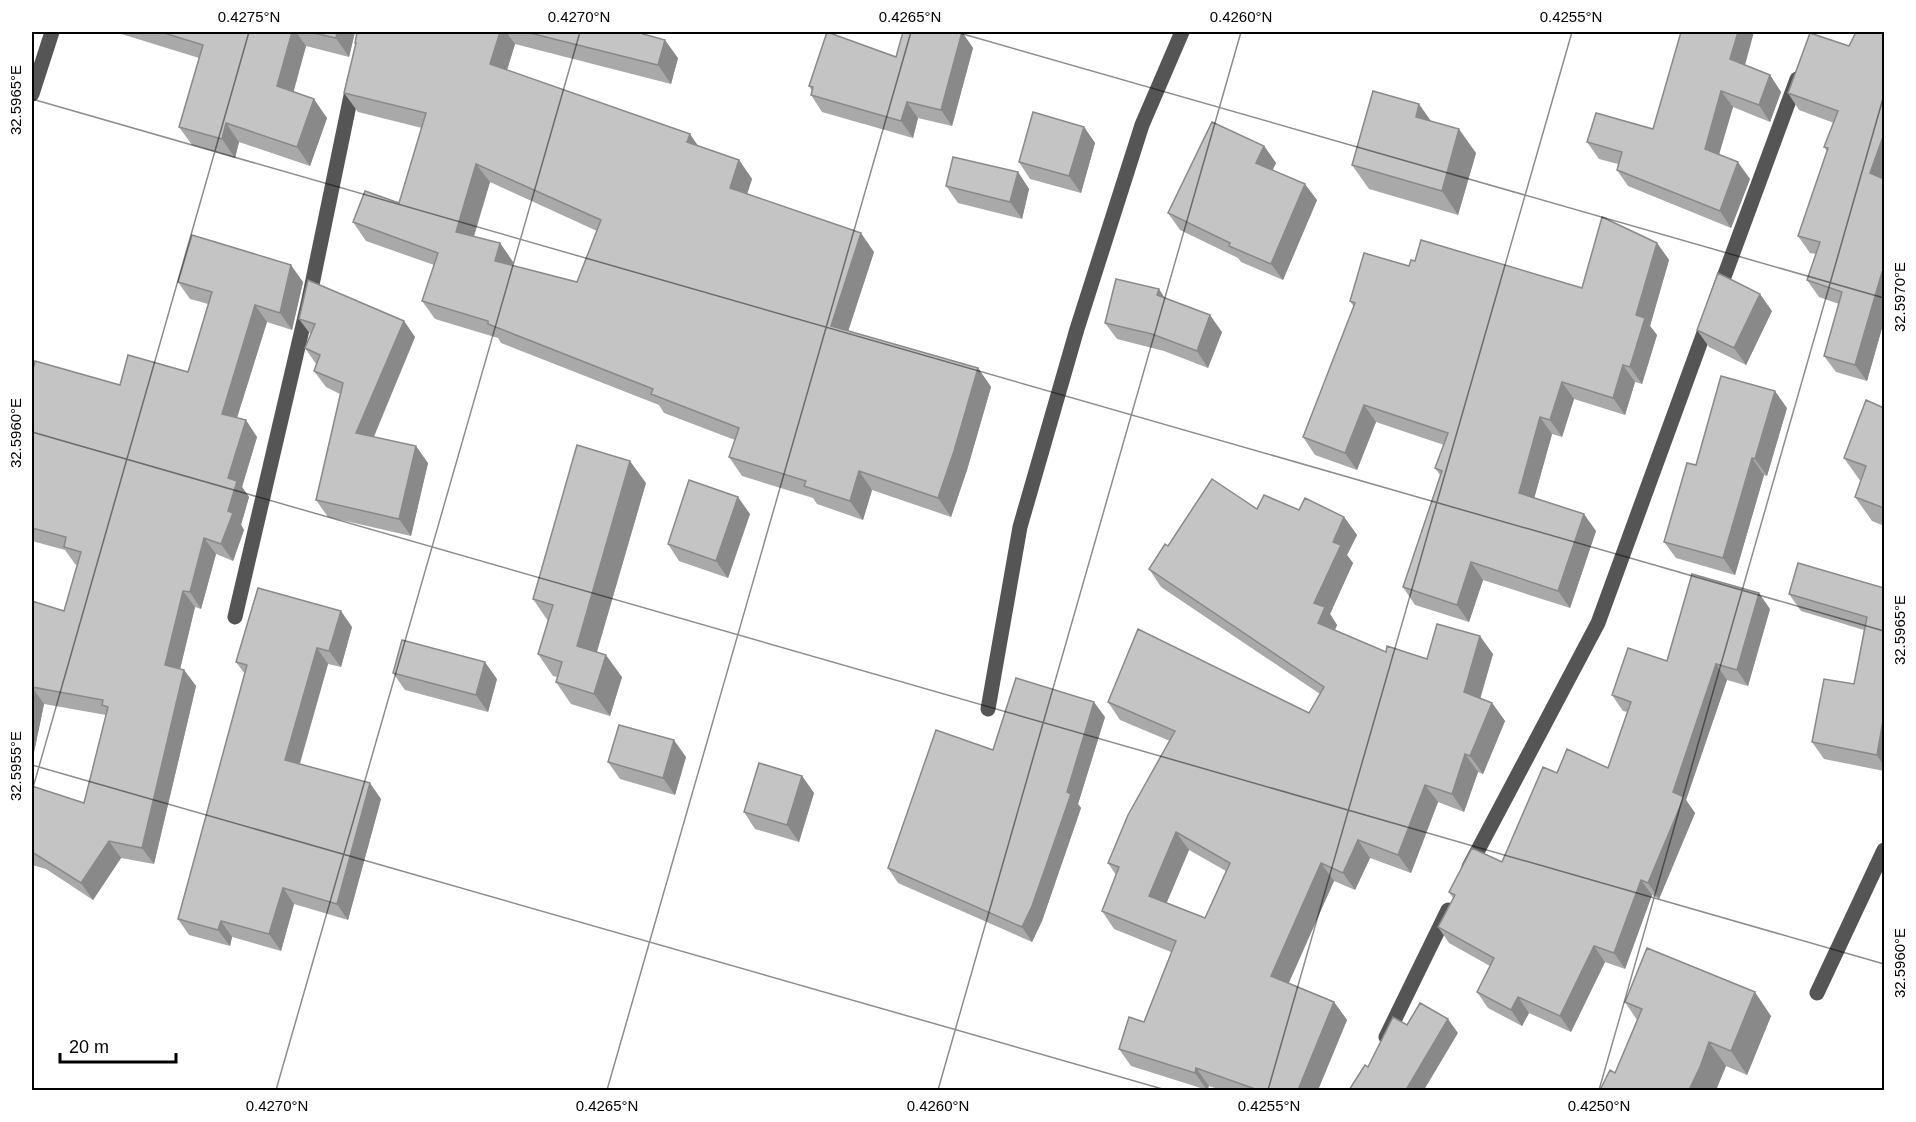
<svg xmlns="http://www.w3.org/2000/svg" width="1916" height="1122" viewBox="0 0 1916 1122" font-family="Helvetica,sans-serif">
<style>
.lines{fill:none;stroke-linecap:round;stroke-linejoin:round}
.minor{stroke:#555;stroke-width:15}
.wall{fill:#a9a9a9;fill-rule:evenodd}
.shaded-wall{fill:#898989}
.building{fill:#c4c4c4;stroke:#898989;stroke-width:1.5;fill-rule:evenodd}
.ticks{fill:none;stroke:#000;stroke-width:1.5;stroke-opacity:0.45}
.neatline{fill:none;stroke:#000;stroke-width:2}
.ticks-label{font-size:15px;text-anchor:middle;fill:#000}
</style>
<rect width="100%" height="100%" fill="#fff"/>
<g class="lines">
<path class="minor" d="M32 94 52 32
M1717 296 1797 79
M235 617 308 304 354 81
M988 709 1020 527 1077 329 1142 125 1182 32
M1469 867 1598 623 1709 319
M1817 993 1884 850
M1386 1037 1448 910"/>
</g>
<path class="wall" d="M115 32H355L349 57 306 46 293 92 327 118 310 166 239 142 235 158 192 145 179 127 199 58Z
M357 32H636L678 58 671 84 515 44 507 70 698 146 739 160 752 179 747 194 874 252 848 331 978 368 991 387 967 470 951 517 872 490 863 520 817 504 813 498 742 476 729 457 735 440 664 413 659 405 501 343 498 338 435 319 422 301 434 265 366 241 353 222 399 203 422 128 358 112 344 93 356 44 355 43ZM490 182 597 231 577 282 512 266 513 262 500 243 474 237Z
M962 32 973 48 952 126 918 118 913 138 822 112 811 95 812 91 809 86 896 57Z
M1884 32V321L1867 381 1836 372 1824 356 1839 304 1819 297 1807 280 1816 254 1810 253 1798 236 1827 151 1824 147 1834 123 1799 110 1788 93 1849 46Z
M1745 65 1770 75 1781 92 1770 122 1733 107 1719 154 1750 179 1731 228 1628 186 1617 170 1618 164 1599 159 1587 142 1653 129Z
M1432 121 1476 153 1458 215 1369 189 1352 165Z
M1084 127 1095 143 1081 193 1030 179 1019 162Z
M1264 146 1276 163 1272 170 1317 200 1283 280 1241 262 1238 258 1180 230 1168 213Z
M1018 172 1029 189 1022 219 958 203 946 186Z
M1657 243 1669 260 1650 326 1657 335 1642 384 1635 382 1625 415 1574 399 1562 437 1552 434 1534 498 1596 531 1570 608 1483 580 1469 622 1415 605 1403 587 1440 475 1435 468 1444 445 1376 422 1357 470 1315 455 1303 437 1354 307 1350 301 1409 266 1415 261 1582 288Z
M178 282H303L292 330 267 322 237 418 257 437 242 487 249 497 241 525 244 530 233 561 216 554 201 609 195 607 180 669 184 670 196 686 154 864 121 858 93 900 46 869 32 865V786L84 803 106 715 44 704 32 762V601L64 611 77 565 75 564 65 550 32 541V366L120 385 188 372 208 304 190 299Z
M1772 311 1746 365 1709 347 1697 330Z
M299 319 404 321 415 337 374 437 428 463 411 536 328 517 316 500 340 394 326 387 314 371 316 364 305 348 311 335Z
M1105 323 1222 332 1208 368 1164 351 1117 339Z
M1787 408 1767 476 1764 475 1735 575 1676 558 1664 542 1696 465Z
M1884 408V526L1872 521 1855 497 1861 482 1844 458Z
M646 483 597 652 622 677 610 716 571 704 556 682 557 677 553 676 538 654 548 621 533 599Z
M1257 509 1299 510 1344 517 1357 535 1347 555 1353 563 1330 614 1337 625 1335 630 1386 652 1427 659 1493 654 1480 698 1492 703 1505 721 1483 774 1478 772 1464 812 1438 802 1411 873 1370 858 1355 890 1334 881 1288 983 1334 1002 1347 1020 1318 1090H1221L1209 1086 1207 1090 1131 1066 1119 1049 1144 1022 1171 952 1114 929 1102 911 1116 875 1108 863 1170 741 1120 720 1108 702 1309 713 1320 694 1161 587 1149 569 1168 546ZM1189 850 1226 871 1205 918 1166 903Z
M750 514 728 578 679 561 668 544Z
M1884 588V771L1824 759 1812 742 1854 684 1864 630 1801 611 1789 594Z
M1770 609 1748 686 1727 680 1686 800 1695 813 1659 899 1652 895 1625 969 1605 962 1571 1032 1529 1013 1522 1026 1488 1008 1477 992 1490 966 1449 943 1438 927 1453 898 1449 892 1502 862 1557 773 1608 768 1627 712 1623 711 1612 695 1667 661Z
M352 627 341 667 328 664 300 764 381 799 348 920 294 904 281 951 232 937 230 946 189 935 178 919 245 674 236 662Z
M393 673 497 679 488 712 405 690Z
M1105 717 1078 804 1081 808 1042 921 1032 942 898 883 888 868 993 750Z
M686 757 675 795 620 779 608 762Z
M802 776 814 793 799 842 755 829 744 812Z
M1625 1002 1771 1016 1747 1075 1726 1066 1716 1090H1600L1615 1073 1637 1020Z"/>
<path class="shaded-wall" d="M292 32H296L306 46 290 105 277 86Z
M337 32H355L349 57 336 38Z
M500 32H506L515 44 503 83 490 64Z
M962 32 973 48 952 126 941 110Z
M1738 32H1754L1742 76 1730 59Z
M665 40 678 58 671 84 658 65Z
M1770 75 1781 92 1770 122 1759 105Z
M1721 91 1733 107 1716 165 1705 149Z
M314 99 327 118 310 166 297 147Z
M907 102 918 118 913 138 901 121Z
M1419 104 1436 128 1416 117Z
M226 123 239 142 235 158 222 139Z
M1084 127 1095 143 1081 193 1069 176Z
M1459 129 1476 153 1458 215 1442 191Z
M690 134 703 153 687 142Z
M1884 134V182L1870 173Z
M1264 146 1276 163 1268 180 1256 163Z
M739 160 752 179 743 206 730 188Z
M1738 162 1750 179 1731 228 1720 211Z
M476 164 490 182 469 251 456 232Z
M1018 172 1029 189 1022 219 1010 202Z
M1305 184 1317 200 1283 280 1271 264Z
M861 233 874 252 844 344 831 326Z
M500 243 513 262 508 280 495 261Z
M1657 243 1669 260 1650 326 1657 335 1642 384 1630 367 1636 315Z
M291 265 303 282 292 330 280 313Z
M1882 272 1884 276V321L1867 381 1855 365Z
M1159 289 1170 306 1157 295Z
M1760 294 1772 311 1746 365 1734 348Z
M255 305 267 322 233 430 222 414Z
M1210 315 1222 332 1208 368 1197 351Z
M404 321 415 337 368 450 356 433Z
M1623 365 1635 382 1625 415 1613 398Z
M978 368 991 387 967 470 951 517 938 498Z
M1562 382 1574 399 1562 437 1550 420Z
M1775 391 1787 408 1767 476 1755 459Z
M1364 405 1376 422 1357 470 1345 453Z
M1540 417 1552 434 1531 510 1519 493Z
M246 420 257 437 242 487 249 497 241 525 244 530 233 561 221 544 228 478Z
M416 446 428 463 411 536 399 519Z
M1752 458 1764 475 1735 575 1723 558Z
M630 461 646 483 592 668 577 646Z
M859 471 872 490 863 520 850 501Z
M738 497 750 514 728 578 716 561Z
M1584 514 1596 531 1570 608 1558 591Z
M1344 517 1357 535 1347 555 1353 563 1330 614 1337 625 1330 640 1318 623 1314 603 1333 542Z
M204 538 216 554 201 609 190 592Z
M1471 562 1483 580 1469 622 1457 605Z
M183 591 195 607 177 682 165 665Z
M1759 593 1770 609 1748 686 1737 670Z
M341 611 352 627 341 667 329 651Z
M1480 636 1493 654 1477 710 1464 692Z
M317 648 328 664 296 776 285 760Z
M606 655 622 677 610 716 594 694Z
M485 662 497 679 488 712 476 695Z
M1716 664 1727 680 1686 800 1695 813 1659 899 1648 883 1673 792Z
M184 670 196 686 154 864 142 848Z
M32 687 44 704 32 762Z
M1094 702 1105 717 1078 804 1081 808 1042 921 1032 942 1022 927 1067 792Z
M1492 703 1505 721 1483 774 1470 756Z
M1884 715V766L1877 755Z
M674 740 686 757 675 795 663 778Z
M1465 754 1478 772 1464 812 1452 794Z
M802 776 814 793 799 842 787 825Z
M370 783 381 799 348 920 337 904Z
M1425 785 1438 802 1411 873 1398 855Z
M1176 832 1189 850 1162 914 1149 896Z
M1358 840 1370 858 1355 890 1343 873Z
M109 841 121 858 93 900 81 883Z
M1321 863 1334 881 1284 994 1271 976Z
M1641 880 1652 895 1625 969 1614 953Z
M283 888 294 904 281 951 269 934Z
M221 921 232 937 230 946 218 930Z
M1594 946 1605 962 1571 1032 1560 1016Z
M1755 992 1771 1016 1747 1075 1731 1051Z
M1518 997 1529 1013 1522 1026 1511 1010Z
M1334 1002 1347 1020 1318 1090H1298Z
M1448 1019 1458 1033 1424 1090H1406Z
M1709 1042 1726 1066 1716 1090H1689Z
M1196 1068 1209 1086 1207 1090 1195 1073Z"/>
<path class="building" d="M161 32H292L277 86 314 99 297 147 226 123 222 139 179 127 203 45Z
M309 32H337L336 38Z
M357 32H500L490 64 690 134 687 142 739 160 730 188 861 233 831 326 978 368 954 451 938 498 859 471 850 501 804 486 806 481 729 457 739 428 651 394 653 389 488 324V321L422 301 438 253 353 222 365 191 399 203 426 113 344 93 356 43H355ZM476 164 601 220 577 282 495 261 500 243 456 232Z
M526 32H636L665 40 658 65Z
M827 32 896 57 903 32H962L941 110 907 102 901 121 811 95 813 87 809 86Z
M1681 32H1738L1730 59 1770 75 1759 105 1721 91 1705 149 1738 162 1720 211 1617 170 1622 152 1587 142 1596 113 1653 129Z
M1856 32H1884V134L1870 173 1884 179V273L1882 272 1855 365 1824 356 1842 292 1807 280 1820 242 1798 236 1828 148 1824 147 1838 111 1788 93 1810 33 1849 46Z
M1373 91 1419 104 1416 117 1459 129 1442 191 1352 165Z
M1033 112 1084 127 1069 176 1019 162Z
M1212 122 1264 146 1256 163 1305 184 1271 264 1229 246 1230 243 1168 213Z
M953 157 1018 172 1010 202 946 186Z
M1602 217 1657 243 1636 315 1645 318 1630 367 1623 365 1613 398 1562 382 1550 420 1540 417 1519 493 1584 514 1558 591 1471 562 1457 605 1403 587 1442 471 1435 468 1448 433 1364 405 1345 453 1303 437 1355 303 1350 301 1364 253 1409 266 1411 260 1415 261 1421 240 1582 288Z
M192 235 291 265 280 313 255 305 222 414 246 420 228 478 237 481 228 511 233 513 221 544 204 538 190 592 183 591 165 665 184 670 142 848 109 841 81 883 32 852V786L84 803 108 707 102 705 103 700 32 687V691V601L64 611 81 552 64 547 66 537 32 528V366H34L35 361 120 385 128 355 188 372 212 292 178 282Z
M1718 273 1760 294 1734 348 1697 330Z
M1116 279 1159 289 1157 295 1210 315 1197 351 1152 334 1105 323Z
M308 280 404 321 356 433 416 446 399 519 316 500 343 383 314 371 320 355 305 348 315 324 299 319Z
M1721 376 1775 391 1755 459 1752 458 1723 558 1664 542 1687 463 1696 465Z
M1866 400 1884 408V508L1855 497 1866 466 1844 458Z
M577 445 630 461 577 646 606 655 594 694 556 682 562 662 538 654 553 605 533 599Z
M1212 479 1257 509 1264 495 1299 510 1305 498 1344 517 1333 542 1341 545 1314 603 1325 607 1318 623 1386 652 1387 646 1427 659 1437 624 1480 636 1464 692 1492 703 1470 756 1465 754 1452 794 1425 785 1398 855 1358 840 1343 873 1321 863 1271 976 1334 1002 1298 1090H1258L1196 1068 1195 1073 1119 1049 1129 1017 1144 1022 1176 941 1102 911 1119 867 1108 863 1128 815 1175 731 1108 702 1138 629 1309 713 1324 687 1149 569 1165 544 1168 546ZM1176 832 1230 863 1205 918 1149 896Z
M689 480 738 497 716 561 668 544Z
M1798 563 1884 588V715L1877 755 1812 742 1824 679 1854 684 1867 617 1789 594Z
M1692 574 1759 593 1737 670 1716 664 1673 792 1684 797 1648 883 1641 880 1614 953 1594 946 1560 1016 1518 997 1511 1010 1477 992 1494 958 1438 927 1455 895 1449 892 1472 848 1502 862 1543 767 1557 773 1567 749 1608 768 1631 702 1612 695 1628 648 1667 661Z
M258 588 341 611 329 651 317 648 285 760 370 783 337 904 283 888 269 934 221 921 218 930 178 919 247 665 236 662Z
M402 640 485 662 476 695 393 673Z
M1016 678 1094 702 1067 792 1071 794 1032 906 1022 927 888 868 936 730 993 750Z
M619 725 674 740 663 778 608 762Z
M759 763 802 776 787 825 744 812Z
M1647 948 1755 992 1731 1051 1709 1042 1700 1067 1689 1090H1600L1610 1070 1615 1073 1642 1009 1625 1002Z
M1420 1003 1448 1019 1406 1090H1349L1365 1065 1368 1067 1393 1017 1407 1025Z"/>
<path class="ticks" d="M956 32 1884 298M32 99 1884 631M32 432 1884 964M32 765 1166 1090M32 791 249 32M276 1090 580 32M607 1090 911 32M938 1090 1241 32M1268 1090 1572 32M1599 1090 1884 95"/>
<rect width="1916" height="1122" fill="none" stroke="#ffffff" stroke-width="66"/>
<path d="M60 1053v9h116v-9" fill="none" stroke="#000000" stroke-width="3"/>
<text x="69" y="1053" font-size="18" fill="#000000" stroke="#ffffff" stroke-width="4.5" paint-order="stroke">20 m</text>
<rect x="33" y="33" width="1850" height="1056" class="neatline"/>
<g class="ticks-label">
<text x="249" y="22">0.4275°N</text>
<text x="579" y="22">0.4270°N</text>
<text x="910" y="22">0.4265°N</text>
<text x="1241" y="22">0.4260°N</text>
<text x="1571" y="22">0.4255°N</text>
<text transform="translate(16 100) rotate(-90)" y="5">32.5965°E</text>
<text transform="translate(1900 297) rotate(-90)" y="5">32.5970°E</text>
<text transform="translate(16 433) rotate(-90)" y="5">32.5960°E</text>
<text transform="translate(1900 630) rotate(-90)" y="5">32.5965°E</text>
<text transform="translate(16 766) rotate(-90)" y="5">32.5955°E</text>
<text transform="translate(1900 963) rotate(-90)" y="5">32.5960°E</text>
<text x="277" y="1111">0.4270°N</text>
<text x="607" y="1111">0.4265°N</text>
<text x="938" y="1111">0.4260°N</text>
<text x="1269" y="1111">0.4255°N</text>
<text x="1599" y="1111">0.4250°N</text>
</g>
</svg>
